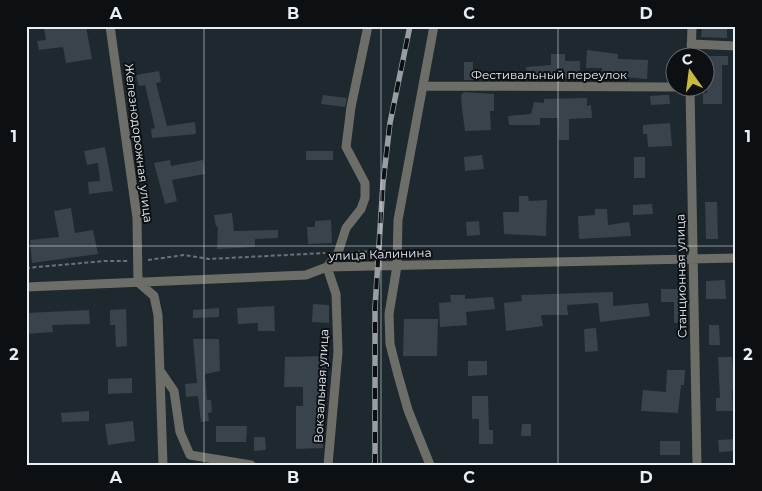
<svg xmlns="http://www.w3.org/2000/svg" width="762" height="491" viewBox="0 0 762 491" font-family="Montserrat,sans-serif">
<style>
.building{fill:#39434b}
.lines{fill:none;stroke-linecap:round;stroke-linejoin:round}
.path{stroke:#6a7278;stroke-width:2;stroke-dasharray:4 2.5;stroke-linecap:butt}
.street{stroke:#6e6e68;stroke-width:9}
.rail-casing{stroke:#979fa5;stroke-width:5.5}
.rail{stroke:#0c1013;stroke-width:4;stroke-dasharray:11;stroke-linecap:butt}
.grid{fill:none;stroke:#e9eff4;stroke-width:1;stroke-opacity:0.55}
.labels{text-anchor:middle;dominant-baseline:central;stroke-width:4;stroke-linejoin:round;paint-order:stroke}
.street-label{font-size:12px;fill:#e9eff4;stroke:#0c1013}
.neatline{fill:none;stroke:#e9eff4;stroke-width:2}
.grid-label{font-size:16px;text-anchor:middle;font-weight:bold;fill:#e9eff4}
</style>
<rect width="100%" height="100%" fill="#1e282f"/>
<path class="building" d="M56 26H86L92 59 66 63 63 47 39 50 37 41 46 40 44 28Z
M702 28 727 29V38L701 37Z
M587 50 618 54V59L648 60 647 79 602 75V68H586Z
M551 54H565V61H580V78L527 79 526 67 551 65Z
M704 56H728V65H722V104H703V93H707Z
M464 62H473V80H464Z
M159 71 161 82 156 83 167 126 195 122 196 134 152 138 151 129 155 128 145 85 139 86 136 75Z
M464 92 494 94V111H490L491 130 465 131 462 109 461 95Z
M323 95 347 98 345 107 321 104Z
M664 95H669L670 104 651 105 650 96Z
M587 98V106L591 105 592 118 569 119V140H559L558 118H540V125H509L508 116 531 114 534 102 544 103V99Z
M670 123 672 146 648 147 647 134H643V125Z
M105 147 113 191 89 194 88 182 100 181 98 163 87 165 84 151Z
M306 151H333V160H306Z
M482 155 484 169 465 171 464 157Z
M634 157H645V178H634Z
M170 160 171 166 203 160 205 174 172 180 177 201 165 204 154 163Z
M519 196H528L529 201 547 200 546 236 504 234 503 212H519Z
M705 202H717L718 239H706Z
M652 204 653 214 633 215V205Z
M71 208 75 233 93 230 98 254 32 263 30 240 59 237 54 211Z
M595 209H607L608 225 629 222 631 236 579 239 578 216 595 215Z
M232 213 234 231 278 230V238L255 239V247L217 249 218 226 216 227 214 215Z
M331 220 332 243 308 244 307 227H315V221Z
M479 221 480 235 467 236 466 222Z
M725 280 726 299H706V281Z
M661 289H684L686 322 674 323V302H661Z
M613 292V306L648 303 650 316 600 322 598 303 567 305 568 315H541L543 326 506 331 504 303 522 301 521 295Z
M450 295H465V299L493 297 495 309 466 312 467 325 440 327 439 303 451 302Z
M313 304 329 305V323L312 322Z
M274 306 275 331H258V323L238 324 237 308Z
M219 308V317L193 318V310Z
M126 309 127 346 116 347 115 325H110V310Z
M89 310 90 324 52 325 53 332 26 334V313Z
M404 319H438L437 356H403Z
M709 325H719L720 345H709Z
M596 328 598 351 585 352 584 329Z
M193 339H219L220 371 205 374 207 400H211L212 412 208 413 209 421 201 422 198 396 186 397 185 384 197 383Z
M327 356 328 371 320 372 323 448 296 449V406H303V387H284L285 357Z
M718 357H732L735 391H732L733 411H716V398H720Z
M468 361H487V375L468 376Z
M667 370H685L684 385H681L678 413 641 411 643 390 666 392Z
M132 378V393L108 394V379Z
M472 396H488L489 430H493V444H479V419H472Z
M89 411V421L62 422 61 413Z
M133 421 135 441 108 445 105 424Z
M522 424H531V436H521Z
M216 426H247L246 442H216Z
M254 437H265L266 450 254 451Z
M736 439V451L719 452 718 440Z
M660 441H680V455H660Z"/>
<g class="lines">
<path class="path" d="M350 252 387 251
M148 260 184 255 209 259 325 253
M26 268 105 261H129"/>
<path class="street" d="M110 26 137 218 138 282 154 296 158 315 163 465
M691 44 736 46
M691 58 692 26
M423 86 674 87
M690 88 697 465
M26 287 306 275 327 267 736 258
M161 372 174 391 180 432 190 455 251 465
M328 465 338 352 336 294 327 267 338 253 346 228 361 209 365 198V183L346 147 351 107 368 26
M430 465 408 410 398 375 390 344 389 314 397 266 398 220 434 26"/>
<g class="rail-casing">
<path id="rail" d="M375 465V308L383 183 390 123 410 26"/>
</g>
<use href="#rail" class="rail"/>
</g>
<path class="grid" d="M204 26V465M381 26V465M558 26V465M26 246H736"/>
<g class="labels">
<g class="street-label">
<text x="549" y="74">Фестивальный переулок</text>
<text transform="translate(139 143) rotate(83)">Железнодорожная улица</text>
<text transform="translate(380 254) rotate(-2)">улица Калинина</text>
<text transform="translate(681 276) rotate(-91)">Станционная улица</text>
<text transform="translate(321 386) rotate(-87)">Вокзальная улица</text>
</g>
</g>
<rect width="762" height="491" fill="none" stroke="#0c1013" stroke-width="55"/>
<g transform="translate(690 72) rotate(346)"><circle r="24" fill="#0c1013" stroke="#64696d"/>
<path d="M0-4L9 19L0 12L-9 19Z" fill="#caba39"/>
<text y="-8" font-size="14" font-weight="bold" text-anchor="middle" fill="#e9eff4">С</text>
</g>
<rect x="28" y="28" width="706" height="436" class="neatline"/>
<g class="grid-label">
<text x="116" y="19">A</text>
<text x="293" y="19">B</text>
<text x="469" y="19">C</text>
<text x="646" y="19">D</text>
<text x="14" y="142">1</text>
<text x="748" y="142">1</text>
<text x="14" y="360">2</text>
<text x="748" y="360">2</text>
<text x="116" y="483">A</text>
<text x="293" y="483">B</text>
<text x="469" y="483">C</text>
<text x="646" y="483">D</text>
</g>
</svg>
